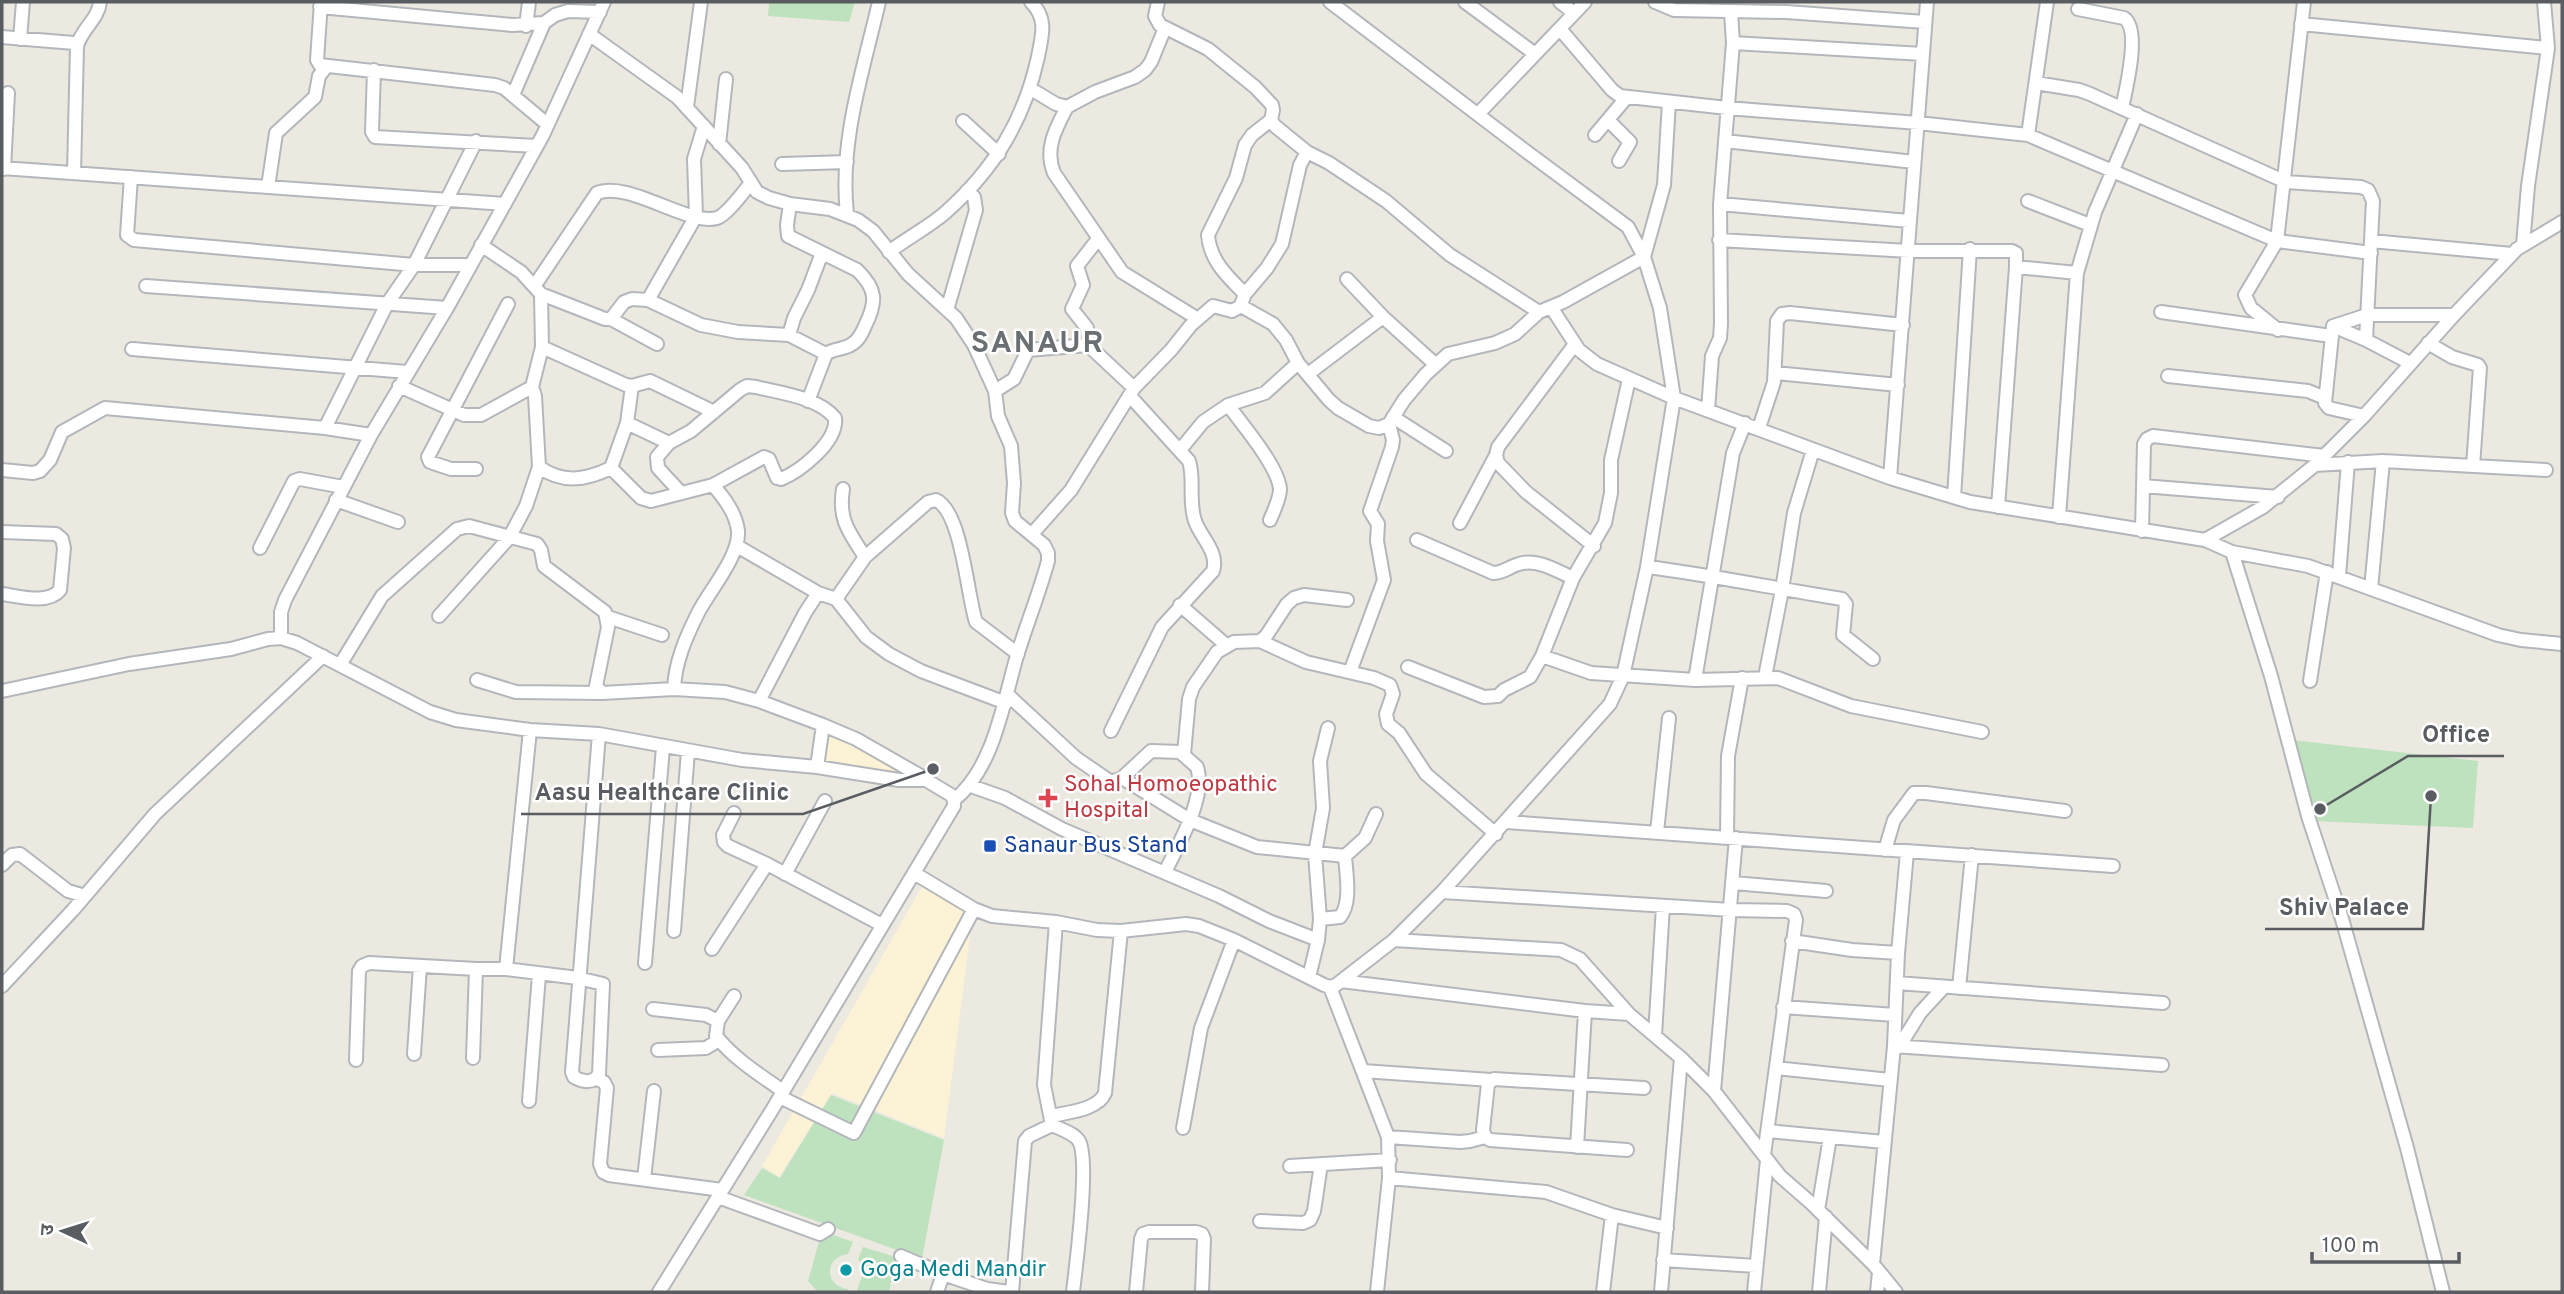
<svg xmlns="http://www.w3.org/2000/svg" width="2564" height="1294" viewBox="0 0 2564 1294" font-family="Overpass,'Noto Sans Devanagari',sans-serif">
<style>
.commercial{fill:#fcf3d6}
.green{fill:#bee2be}
.lines{fill:none;stroke-linecap:round;stroke-linejoin:round}
.minor-casing{stroke:#b3b7bb;stroke-width:16}
.minor{stroke:#fff;stroke-width:12}
.health-dot{fill:#e0444e;stroke:#fff;stroke-width:2.5}
.transit-dot{fill:#1a4fb4;stroke:#fff;stroke-width:2.5}
.culture-dot{fill:#0f9aa8;stroke:#fff;stroke-width:2.5}
.labels{text-anchor:middle;dominant-baseline:central;stroke-width:5;stroke-linejoin:round;paint-order:stroke}
.health-label{font-size:23px;fill:#be3a42;stroke:#fff;text-anchor:start}
.transit-label{font-size:23px;fill:#164399;stroke:#fff;text-anchor:start}
.culture-label{font-size:23px;fill:#0d838f;stroke:#fff;text-anchor:start}
.district-label{font-size:30px;font-weight:bold;letter-spacing:2px;fill:#6a6f73;stroke:#fff}
.leader{fill:none;stroke:#595d61;stroke-width:2.5}
.callout-dot{fill:#595d61;stroke:#fff;stroke-width:2.5}
.callout-label{font-size:24px;text-anchor:middle;font-weight:bold;fill:#595d61;stroke:#fff;stroke-width:5;stroke-linejoin:round;paint-order:stroke}
</style>
<rect width="100%" height="100%" fill="#ece9e1"/>
<path class="commercial" d="M828 726 925 778 818 766Z
M923 885 973 912 944 1138 832 1093 779 1177 762 1166Z"/>
<path class="green" d="M769 2H855L849 22 768 16Z
M2292 740 2478 761 2473 828 2313 821Z
M831 1095 944 1140 922 1259 744 1195 762 1168 780 1178Z
M833 1235 853 1242 848 1254C824 1257 824 1286 848 1289L847 1292H818L808 1281 820 1238H828Z
M863 1247 896 1257 889 1292H857C859 1279 868 1272 858 1259Z"/>
<g class="lines">
<g class="minor-casing">
<path id="minor" d="M321 2 317 60 320 65 495 85 504 88 547 124
M1158 2 1155 16 1160 25 1208 49 1255 87 1272 105 1273 110 1271 120 1275 126 1307 152 1329 163 1386 201 1450 255 1539 312
M1330 2 1523 149 1628 227 1644 257 1660 308 1674 398
M1465 2 1535 54
M1560 2 1574 13
M1655 2 1674 10 1786 12 1925 22
M320 7 512 25 544 23
M2078 9 2124 18C2141 29 2126 89 2122 108
M2301 24 2548 48
M526 26 529 2
M1560 29 1612 90 1620 96 1727 108 1918 123 2028 135 2277 241 2371 253
M589 34 677 97 742 168 757 192 769 198 790 204 830 209 858 220 873 231 908 274 956 318 974 345 995 391 998 416 1011 446 1014 483 1012 513 1015 521 1044 545 1048 553V561C1039 594 1026 626 1016 659 1003 705 993 769 954 800
M2 37 74 43 77 46 74 173
M20 39 23 2
M1733 43 1923 54
M77 46C82 28 98 20 100 2
M374 70 372 132 375 137 537 146
M2036 83 2079 90 2090 94 2286 182 2361 187 2368 190 2373 201 2366 340
M1031 89 1056 104 1067 107 1095 92 1135 77 1145 70 1151 62 1165 28
M513 95 544 23 555 15 568 11 600 12
M687 107 701 2
M1067 107C1056 128 1044 149 1054 173L1122 272 1198 319
M1478 114 1585 2
M1608 120 1630 142 1619 161
M963 121 999 154
M1595 135 1627 97
M2028 135 2047 2
M1725 141 1914 162
M719 144 726 79
M782 164 847 162
M2 168 505 204
M4 169 8 93
M131 177 127 235 134 240 414 265H471
M268 187 276 133 315 97 319 76 326 67
M2028 201 2090 225
M790 204 787 225 788 236 857 270C877 289 877 302 865 326 862 333 859 340 852 344 844 350 834 348 826 354L808 401
M1720 204 1909 221
M847 214C839 142 863 71 879 2
M1719 240 1909 251H2012L2016 253V267L1998 507
M2371 241 2512 254
M2523 245 2528 186 2548 48 2544 2
M889 252C907 238 929 227 946 212 995 168 1024 120 1038 57 1042 35 1048 19 1031 2
M2016 267 2077 273
M1347 279 1383 317 1436 365
M535 285 597 193C628 180 688 226 717 218 727 215 744 191 751 183
M146 286 447 308
M541 294 605 319H611L624 302 632 299 648 300 701 325 738 332 789 335 826 354
M1245 294C1228 277 1210 261 1208 235L1236 178 1245 145 1252 135 1271 120
M648 300 696 216 694 159 704 126
M1242 302 1245 294 1267 268 1282 244 1300 165 1307 152
M1551 307 1579 350 1597 364 1674 398
M947 310 976 210 974 197 967 191
M2161 312 2331 336
M611 319 657 344
M2333 326 2366 340 2410 363
M2278 330 2251 308 2245 295 2277 241 2304 2
M789 335 794 318 808 290 822 253
M2428 343 2452 357 2478 365 2480 368 2473 466
M1575 344 1498 447 1496 455 1498 463 1526 492 1594 546
M1088 345 1087 328 1072 309 1083 285 1077 266 1098 239
M542 347 626 385 632 386 650 381 714 412
M132 349 407 372
M1775 373 1898 385
M1308 374 1383 317
M2168 376 2308 391 2325 398
M399 386 464 415H481L532 387 542 347 541 294 521 272 481 245
M532 387 535 396 539 467C563 484 586 480 611 468L627 423 632 386
M995 391 1014 379 1028 350 1088 345 1134 388
M1228 405C1242 424 1278 466 1280 489 1280 499 1274 510 1270 520
M1708 410 1712 356 1720 338 1721 324 1720 204 1733 43 1731 12
M2364 416 2329 408 2325 403 2333 326 2367 315H2454
M1393 417 1446 451
M627 423 669 443
M325 428 387 304 414 265 476 141
M1759 428 1774 382 1777 321 1782 314 1790 313 1903 325
M1180 450 1203 422 1228 405 1265 393 1298 363
M2315 465 2383 461 2546 470
M611 468 641 498 651 501 713 485 764 457 769 459 777 478 781 479C801 471 838 441 835 418 818 397 780 393 756 387L747 386 740 390 691 431 669 443 657 457 658 468 681 493
M476 469H451L430 462 428 457 508 304
M2 470 33 473 40 471 50 460 62 432 105 408 325 428 371 435
M1890 478 1927 2
M2143 486 2278 497
M843 489C838 520 849 532 865 557
M1954 497 1970 249
M336 500 398 522
M2059 517 2077 273 2095 212 2137 114
M1460 523 1496 455
M2142 531 2144 444 2147 439 2153 436 2324 456
M2 532 56 534 62 539 64 548 60 590C48 605 18 596 2 594
M1032 534 1071 490 1134 388 1171 350 1191 325 1213 306 1232 311 1241 306 1273 324 1286 340 1298 363 1329 400 1338 408 1369 426 1379 428 1389 424
M1417 540 1493 573C1504 573 1510 566 1519 564 1537 558 1557 571 1573 578
M2205 540 2263 507 2315 465 2364 416 2454 315 2517 249 2562 222
M737 546 818 593 836 599 866 637 889 654 921 671 1006 703
M260 548 294 481 300 479 343 487
M2232 552 2308 566 2498 635 2521 640 2562 644
M1647 567C1712 575 1777 589 1842 599L1846 604 1843 635 1873 659
M2339 576 2348 462
M2371 589 2383 461
M836 599 865 557 928 502 936 500C962 512 967 595 976 622L1018 654
M1180 605 1226 645
M439 616 509 538 526 506 539 467
M608 617 662 635
M281 638V612L285 600 371 435 447 308 543 135 604 2
M1260 641 1306 662 1374 678 1390 685 1393 694 1386 714 1388 724 1399 733 1426 774 1496 834
M1542 656 1591 673 1695 680 1778 678 1851 706 1982 732
M340 665 382 596 457 529 469 526 537 544 541 550 544 566 605 612 608 627 596 686 602 693 674 689 725 692 759 701 823 725
M1408 667 1484 697 1498 696 1504 690 1530 677 1542 656 1573 578 1605 523 1611 493V460L1629 379
M1350 672 1384 580 1377 541 1378 524 1370 511 1392 447 1393 440 1389 424 1404 400 1426 374 1448 354 1495 343 1515 334 1539 312 1563 302 1644 257 1664 185 1669 102
M1765 677 1782 590 1794 513 1813 450
M477 680 516 692 602 693
M1695 680 1733 453 1745 423
M2310 681 2327 572
M674 689C675 662 686 637 698 613 709 591 740 556 738 531 736 513 724 498 713 485
M2 691 129 664 231 649 268 639 281 638 297 643 430 712 456 720 530 730 599 734 742 760 817 767 899 780H926L951 795 954 800V806L772 1110 659 1292
M1008 695 1076 758 1111 782 1122 778 1151 751 1180 752 1197 767C1207 797 1178 845 1165 872
M759 701 805 613 818 593
M1111 731 1162 627 1213 571C1219 552 1201 538 1195 521 1188 501 1195 480 1189 461L1130 396
M1184 754 1189 699 1193 687 1217 652 1234 642 1260 641 1266 636 1287 604 1294 598 1304 595 1347 600
M817 767 823 725 856 739 926 779
M1122 778 1190 820 1257 847 1345 856C1346 873 1352 903 1340 917L1320 919
M971 786 1005 798 1062 829 1219 896 1269 921 1318 940
M734 813 723 835 724 842 728 846 767 864 882 925
M1507 822 2113 866
M1657 832 1669 718
M1727 837 1728 756 1742 678
M1885 850 1894 820 1914 793H1926L2065 811
M1345 856 1365 838 1376 814
M2 865 12 855 20 854 68 891 85 896
M914 873 974 909 992 916 1056 922 1097 930 1121 931 1186 924 1199 926 1234 940 1324 985 1330 987 1336 985 1394 940 1442 892 1610 704 1623 676 1647 567 1674 398 1890 478 1970 502 2205 540 2232 552 2271 676 2308 816 2342 919 2407 1148 2443 1292
M785 874 825 801
M1733 883 1826 891
M1442 892 1731 910 1787 911 1794 914 1796 920 1764 1155
M674 931 688 751
M1394 940 1561 950 1580 959 1629 1014 1681 1058 1714 1091 1780 1176 1811 1203 1873 1264 1896 1292
M1792 941 1852 950 1898 953
M712 949 767 864
M645 963 663 747
M506 969 530 730
M1309 977 1318 940 1320 919 1315 854 1323 808 1320 761 1328 728
M1341 981 1585 1011 1629 1014
M1897 983 2163 1003
M2 986 73 910 155 814 323 656
M1330 987 1388 1137 1389 1178 1377 1292
M1959 988 1972 855
M734 996 718 1021 716 1036C733 1058 760 1075 783 1091
M1783 1007 1895 1015
M653 1009 706 1015 718 1021
M1655 1035 1663 906
M1894 1046 2162 1065
M1899 1047 1920 1013 1943 988
M658 1050 706 1048 719 1040
M414 1054 420 966
M473 1058 476 969
M356 1060 359 971 362 966 369 963 476 969H506L578 978 603 984 599 1074C594 1084 582 1082 574 1077L572 1072 599 734
M1776 1068 1890 1080
M1363 1071 1491 1080
M596 1079 604 1082 607 1088 600 1164 603 1172 609 1175 722 1190
M1714 1091 1736 838
M780 1097 854 1133 974 909
M529 1101 539 975
M1052 1116C1068 1112 1098 1110 1105 1093L1121 931
M1052 1125C1060 1129 1074 1133 1079 1141 1090 1161 1076 1265 1073 1292
M1183 1128 1201 1028 1234 940
M1768 1131 1884 1142
M1388 1137 1460 1142 1470 1141 1485 1137
M1577 1147 1585 1011
M1627 1150 1490 1140 1485 1137 1483 1130 1488 1084 1494 1079 1644 1088
M1290 1166 1390 1160
M1389 1178 1546 1192 1612 1215 1667 1228
M644 1179 654 1091
M718 1197 820 1234 828 1229
M1818 1210 1830 1137
M1260 1221 1303 1223 1310 1220 1314 1211 1321 1164
M901 1256 943 1274 937 1292
M1663 1260 1756 1266
M1873 1264 1894 1046 1898 953 1907 852
M943 1274 987 1289 1009 1292
M1012 1292 1025 1141 1029 1136 1052 1125 1044 1085 1056 922
M1136 1292 1141 1239 1143 1234 1149 1232H1196L1202 1234 1204 1239 1202 1292
M1603 1292 1612 1215
M1661 1292 1681 1058
M1754 1292 1767 1160
M1819 1292 1826 1217
M1877 1292 1879 1272"/>
</g>
<use href="#minor" class="minor"/>
</g>
<path class="health-dot" d="M1044.5 787.5h7v7h7v7h-7v7h-7v-7h-7v-7h7z"/>
<rect class="transit-dot" x="983" y="839" width="14" height="14" rx="3.5"/>
<circle class="culture-dot" cx="846" cy="1270" r="7"/>
<g class="labels">
<g class="health-label">
<text x="1064" y="785">Sohal Homoeopathic<tspan x="1064" dy="26">Hospital</tspan></text>
</g>
<g class="transit-label">
<text x="1004" y="846">Sanaur Bus Stand</text>
</g>
<g class="culture-label">
<text x="860" y="1270">Goga Medi Mandir</text>
</g>
<g class="district-label">
<text x="1038" y="344">SANAUR</text>
</g>
</g>
<path class="leader" d="M2320 809L2408 756H2504M933 769L803 814H521M2431 796L2423 929H2265"/>
<g class="callout-dot">
<circle cx="2320" cy="809" r="7"/>
<circle cx="933" cy="769" r="7"/>
<circle cx="2431" cy="796" r="7"/>
</g>
<g class="callout-label">
<text x="2456" y="742">Office</text>
<text x="662" y="800">Aasu Healthcare Clinic</text>
<text x="2344" y="915">Shiv Palace</text>
</g>
<rect width="2564" height="1294" fill="none" stroke="#595d61" stroke-width="7"/>
<g transform="translate(63 1231) rotate(274)" stroke="#ffffff" stroke-width="5" paint-order="stroke">
<path d="M0-5L12 26L0 18L-12 26Z" fill="#595d61"/>
<text y="-10" font-size="19" font-weight="bold" text-anchor="middle" fill="#595d61">उ</text>
</g>
<path d="M2312 1252v10h147v-10" fill="none" stroke="#595d61" stroke-width="3.5"/>
<text x="2322" y="1252" font-size="21" fill="#595d61" stroke="#ffffff" stroke-width="5" paint-order="stroke">100 m</text>
</svg>
